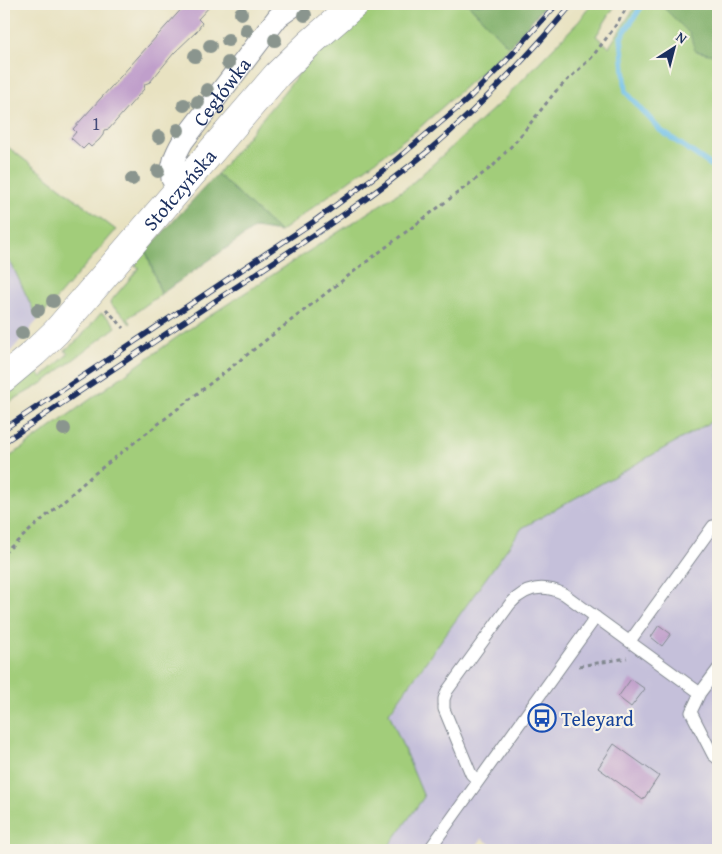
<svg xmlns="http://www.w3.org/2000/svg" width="722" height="854" viewBox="0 0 722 854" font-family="'Gentium Book Plus',serif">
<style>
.industrial{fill:#c5c0da}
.green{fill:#a2cd7a;stroke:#5e7e6c}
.forest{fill:#81b06a;stroke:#4e7064}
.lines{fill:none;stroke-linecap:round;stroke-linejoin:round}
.stream{stroke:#6dc0e9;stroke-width:5.5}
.building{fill:#c09fcb}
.service-casing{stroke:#828890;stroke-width:13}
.minor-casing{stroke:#828890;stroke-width:23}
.tertiary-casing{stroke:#828890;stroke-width:29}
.path{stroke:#828890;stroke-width:3;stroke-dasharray:4 4;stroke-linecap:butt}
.service{stroke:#fff;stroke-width:11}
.minor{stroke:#fff;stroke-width:21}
.tertiary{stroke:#fff;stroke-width:28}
.rail-casing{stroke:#1b2f5e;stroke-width:5.5}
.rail{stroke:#f7f3e8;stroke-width:4;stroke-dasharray:11;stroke-linecap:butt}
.tree{fill:#8a958e}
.labels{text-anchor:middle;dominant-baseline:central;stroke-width:4.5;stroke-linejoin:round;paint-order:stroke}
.number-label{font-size:18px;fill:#444b79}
.street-label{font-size:20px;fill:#1b2f5e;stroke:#f7f3e8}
.transit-label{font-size:20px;fill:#164399;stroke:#f7f3e8;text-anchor:start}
</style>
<rect width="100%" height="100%" fill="#f7f3e8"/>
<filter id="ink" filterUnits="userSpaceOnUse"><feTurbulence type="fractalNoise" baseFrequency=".02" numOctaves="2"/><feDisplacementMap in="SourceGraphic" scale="10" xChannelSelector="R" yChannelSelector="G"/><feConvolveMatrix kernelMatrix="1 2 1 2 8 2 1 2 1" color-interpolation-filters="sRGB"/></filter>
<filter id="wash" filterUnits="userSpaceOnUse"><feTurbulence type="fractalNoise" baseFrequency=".0096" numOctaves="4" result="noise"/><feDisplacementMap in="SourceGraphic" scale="20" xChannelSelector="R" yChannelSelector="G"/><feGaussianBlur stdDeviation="1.12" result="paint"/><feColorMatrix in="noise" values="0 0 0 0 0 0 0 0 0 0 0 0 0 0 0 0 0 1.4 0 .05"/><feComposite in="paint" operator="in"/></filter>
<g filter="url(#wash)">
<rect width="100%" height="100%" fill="#e8e2c1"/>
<path class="industrial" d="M4 257 12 265 38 320 11 351 4 357Z
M718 418V850H498L482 838 473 850H386L424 797 389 714 522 528Z"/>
<path class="green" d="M374 4H468L509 47 418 129 280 232 217 174 305 66Z
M591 4H616L596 36 609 47 637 4H718V418L522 528 389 713 424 797 386 850H4V461L180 335 409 186 502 101 580 20Z
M4 144 116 230 38 320 12 265 4 257Z
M142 247 146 251 161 294 128 318 131 323 130 324 121 313 111 305 110 302 139 268 131 261Z
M101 313 111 320 116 327 43 383 4 405V397L36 372 42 377 68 354 65 350 79 339Z"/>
<path class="forest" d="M468 4H546L509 47Z
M664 4H718V56L695 51 690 34 666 10Z
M217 174 280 232 255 228 161 294 146 251Z"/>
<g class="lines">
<path class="stream" d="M643 4 621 37 626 92 660 130 718 170"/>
</g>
<g id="blocks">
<path class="building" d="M186 4H212L198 19 202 23 197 31 174 53 150 82 145 84 144 89 109 129 104 130 103 135 99 140 91 147 88 144 83 149 71 138 76 132 73 129Z
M659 625 671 634 662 646 651 637Z
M631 679 645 689 631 707 618 697Z
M614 744 659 776 643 800 598 768Z"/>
</g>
</g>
<g filter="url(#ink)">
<use href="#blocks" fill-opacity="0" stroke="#828890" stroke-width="1"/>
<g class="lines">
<g class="service-casing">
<path id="service" d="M630 641 713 526
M718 669 700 693 691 712 713 755 718 759
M478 781 471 774 444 709V699L447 691 510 604C525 587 544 584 564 594L700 693
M429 850 596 617"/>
</g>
<g class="minor-casing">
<g id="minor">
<path id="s1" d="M180 188 172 179C171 164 175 155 183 141L278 17 296 4"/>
</g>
</g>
<g class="tertiary-casing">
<g id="tertiary">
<path id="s2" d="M4 378 34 353 56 332 277 75 309 44 355 4"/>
</g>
</g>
<path class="path" d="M106 309 124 328
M4 553 94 474 361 266 493 166 517 140 556 91 592 57 614 28 629 4
M579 666 627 658"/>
<use href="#service" class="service"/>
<use href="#minor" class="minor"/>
<use href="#tertiary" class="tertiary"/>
<g class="rail-casing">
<path id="rail" d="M4 429 313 222 385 169 466 101 506 61 557 4
M4 442C80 391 157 340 233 289 299 245 366 202 427 152 480 107 528 57 572 4"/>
</g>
<use href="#rail" class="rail"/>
</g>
<g class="tree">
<circle cx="241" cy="13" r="7"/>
<circle cx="305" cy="15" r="7"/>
<circle cx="246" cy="30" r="7"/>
<circle cx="228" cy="40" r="7"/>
<circle cx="275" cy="40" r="7"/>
<circle cx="210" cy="46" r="7"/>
<circle cx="195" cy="56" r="7"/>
<circle cx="228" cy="63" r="7"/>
<circle cx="207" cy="90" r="7"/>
<circle cx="198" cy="102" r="7"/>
<circle cx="184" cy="105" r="7"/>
<circle cx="178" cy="130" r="7"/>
<circle cx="159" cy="137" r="7"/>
<circle cx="158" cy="171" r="7"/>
<circle cx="132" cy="179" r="7"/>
<circle cx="53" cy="301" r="7"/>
<circle cx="38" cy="310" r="7"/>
<circle cx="22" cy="333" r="7"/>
<circle cx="64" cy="429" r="7"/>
</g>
</g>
<defs>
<g id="bus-ring" transform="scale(1.4375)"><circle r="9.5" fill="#f7f3e8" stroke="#1a4fb4" stroke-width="1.5"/><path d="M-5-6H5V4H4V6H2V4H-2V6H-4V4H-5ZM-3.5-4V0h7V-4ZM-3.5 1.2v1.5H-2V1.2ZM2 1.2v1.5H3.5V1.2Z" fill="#1a4fb4"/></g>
</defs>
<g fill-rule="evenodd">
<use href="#bus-ring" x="542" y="718"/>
</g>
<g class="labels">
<g class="number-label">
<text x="96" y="123">1</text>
</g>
<g class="street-label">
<text stroke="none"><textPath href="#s1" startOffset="115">Cegłówka</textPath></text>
<text stroke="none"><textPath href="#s2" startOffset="258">Stołczyńska</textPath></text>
</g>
<g class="transit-label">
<text x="561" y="718">Teleyard</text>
</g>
</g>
<rect width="722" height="854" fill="none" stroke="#f7f3e8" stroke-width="20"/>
<g transform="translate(674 48) rotate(36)" stroke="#f7f3e8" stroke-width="4" paint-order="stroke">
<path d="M0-4L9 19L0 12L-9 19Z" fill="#1b2f5e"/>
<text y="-8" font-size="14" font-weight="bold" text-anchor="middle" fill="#1b2f5e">N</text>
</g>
</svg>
